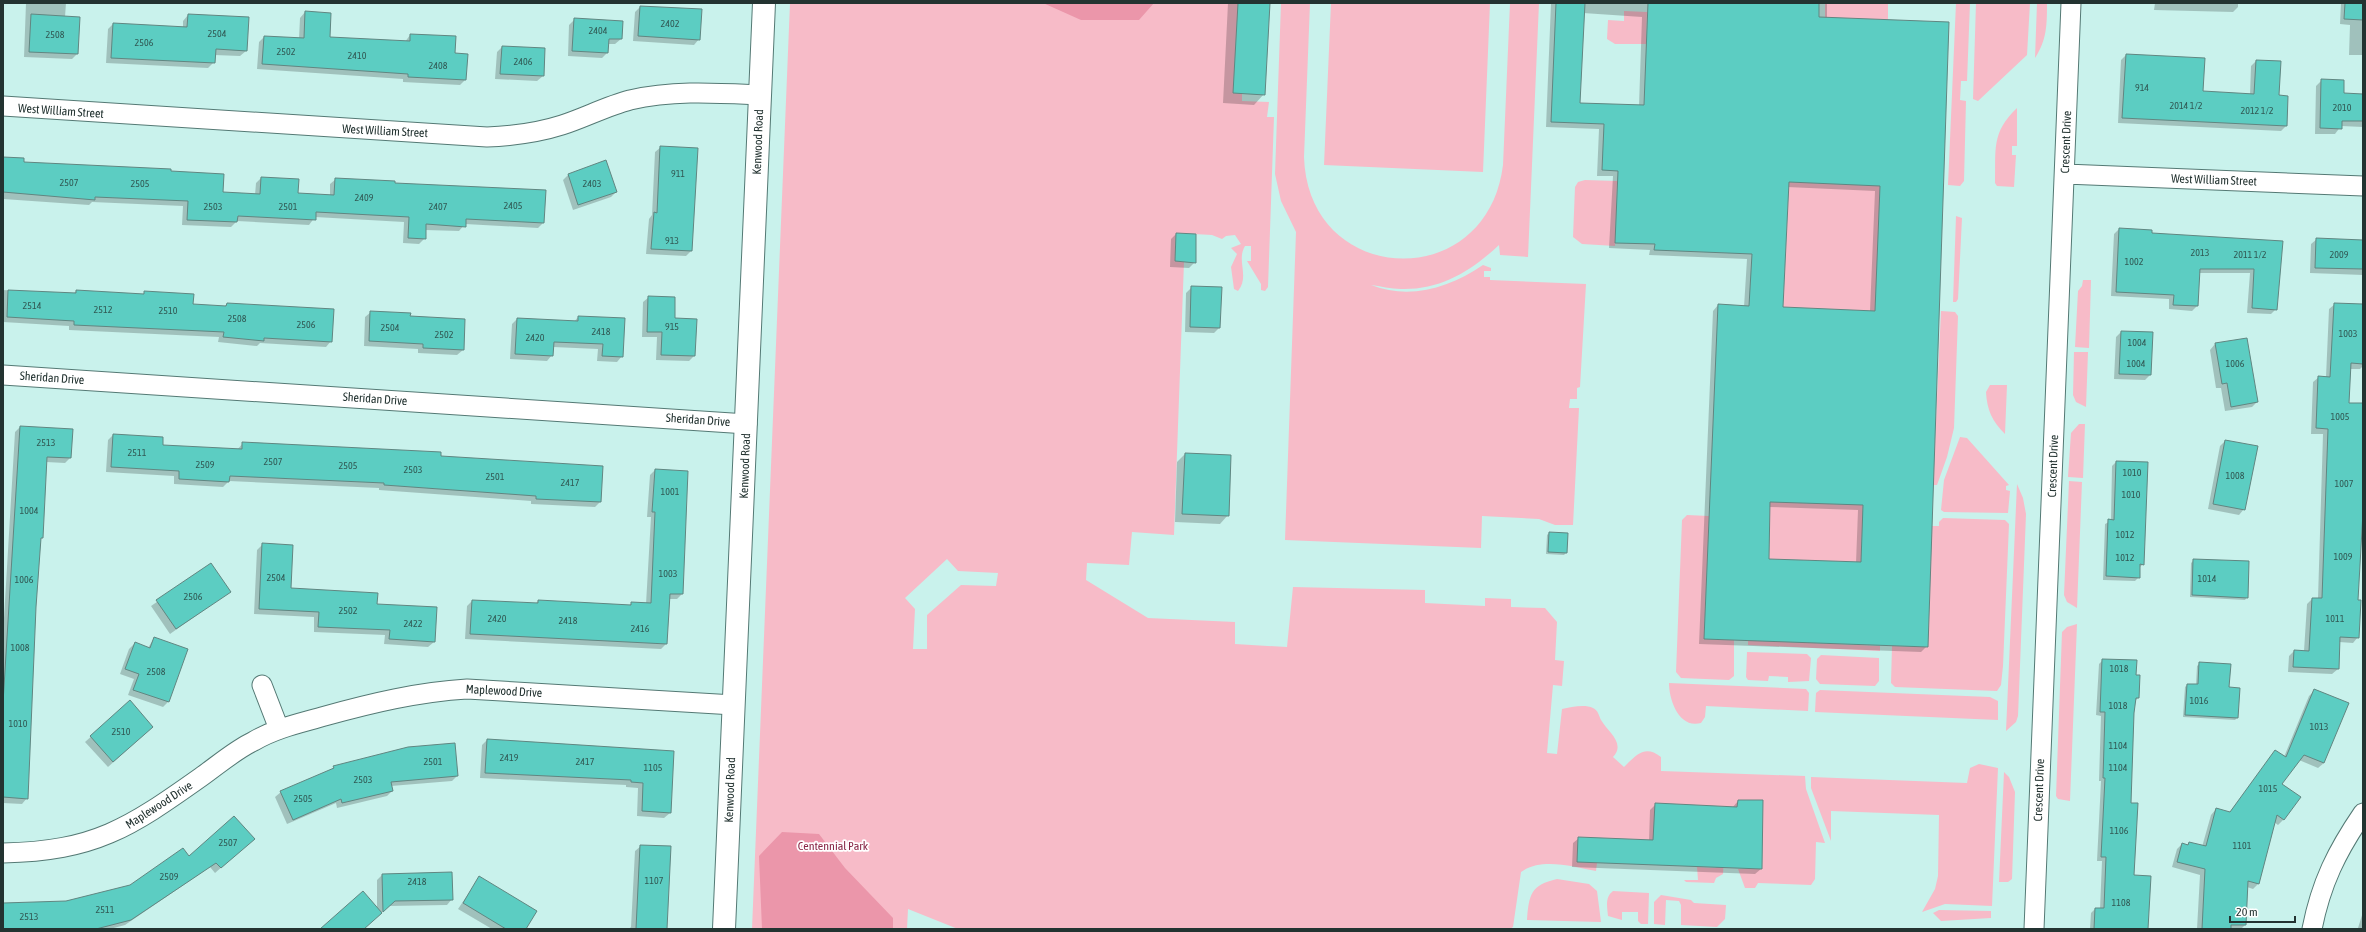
<svg xmlns="http://www.w3.org/2000/svg" width="2366" height="932" viewBox="0 0 2366 932" font-family="'Asap Condensed',sans-serif">
<style>
.green{fill:#f7bbc8;fill-rule:evenodd}
.forest{fill:#eb96aa}
.shadow{fill:#0003;fill-rule:evenodd}
.building{fill:#5ccdc2;stroke:#618681;fill-rule:evenodd}
.lines{fill:none;stroke-linecap:round;stroke-linejoin:round}
.minor-casing{stroke:#547974;stroke-width:21}
.tertiary-casing{stroke:#547974;stroke-width:24}
.minor{stroke:#fff;stroke-width:19}
.tertiary{stroke:#fff;stroke-width:22}
.labels{text-anchor:middle;dominant-baseline:central;stroke-width:3.5;stroke-linejoin:round;paint-order:stroke}
.number-label{font-size:10px;fill:#315a55}
.street-label{font-size:12px;fill:#233331;stroke:#fff}
.park-label{font-size:12px;fill:#882646;stroke:#fff}
</style>
<rect width="100%" height="100%" fill="#c9f2ec"/>
<path class="green" d="M790 3H1238L1233 93H1242V101L1269 102 1267 117H1274L1268 287 1265 291 1261 290V284L1247 261H1251V246H1245C1236 261 1250 276 1238 291L1234 289 1231 267 1237 254 1231 248 1241 244 1235 235 1226 236 1222 239 1212 235 1176 233 1175 261 1184 262 1174 535 1132 532 1129 565 1087 563 1086 580 1148 618 1235 622V644L1287 647 1293 587 1425 590V603L1485 606V598L1511 599V607L1545 608 1557 622 1555 660 1564 661 1562 686 1553 685 1547 753 1557 754 1562 709C1571 707 1585 704 1593 708 1598 710 1599 716 1601 720 1608 732 1626 743 1613 757L1624 767C1636 755 1645 744 1661 757V771L1805 776 1806 789 1825 843 1816 842 1815 879 1811 885 1758 883 1755 888H1745L1738 869H1762L1763 801 1738 800 1737 833 1725 839 1723 874 1716 878 1714 883 1686 882 1684 880H1698L1697 867 1716 868 1717 843 1578 837 1577 861 1597 863 1596 871C1574 867 1541 857 1521 872L1513 927 1510 929H958L908 909 907 929H752ZM947 559 958 571 998 573 996 586 961 585 927 615V649H913L915 609 905 598Z
M1281 3H1310L1304 157C1308 287 1487 295 1503 165L1510 3H1539L1528 257 1500 255 1499 245C1471 271 1441 290 1401 289 1391 289 1380 286 1371 285 1410 300 1449 288 1483 265L1491 268V271H1484V277H1490V280L1586 284 1580 387 1577 388V399H1570L1569 408H1579L1573 525H1555L1539 519 1482 516 1481 548 1285 540 1296 232 1281 201 1275 174Z
M1331 3H1490L1483 172 1324 165Z
M1825 3H1888V20L1825 18Z
M1956 3H1970L1967 81H1961L1960 100 1966 101 1964 181 1960 186 1948 185Z
M1976 3H2030L2027 55 1978 101 1973 99Z
M2037 3H2047C2047 24 2047 40 2035 58Z
M1624 11 1647 12 1646 44H1615L1607 39 1608 20 1624 21Z
M2017 108V146H2012V155H2016L2014 187 1997 186 1995 183C1996 149 1991 133 2017 108Z
M1585 180 1617 181 1615 246 1582 244 1573 237 1575 187 1578 182Z
M1789 182 1880 186 1875 311 1783 307Z
M1956 216 1962 218 1958 299 1956 302H1953Z
M2083 280H2091L2089 348 2075 347 2078 291 2082 286Z
M1941 311 1955 312 1958 316 1954 428 1947 457 1937 485H1933Z
M2074 352H2088L2086 407 2076 402 2073 395Z
M1990 385H2007L2005 434C1992 421 1987 410 1986 392Z
M2079 424H2085L2083 478 2068 477 2071 433Z
M1960 437 1967 438 2009 485 2006 486V490L2010 491 2008 513 1944 512 1941 510 1944 480Z
M2069 481 2082 482 2077 608 2067 602 2064 595Z
M2017 484 2023 498 2026 514 2018 716 2016 722 2006 731Z
M1770 502 1863 505 1861 562 1769 559Z
M1687 515 1709 516 1704 639 1734 640V676L1729 680 1681 678 1676 672 1682 520Z
M1943 518 2005 520 2009 524 2003 666 2001 685 1997 691 1895 687 1891 683 1892 646 1927 647 1931 526H1939V522Z
M2077 624 2070 801 2058 799 2056 796 2062 632 2067 627Z
M1748 640 1880 646V651L1748 645Z
M1747 652 1807 654 1811 658 1809 681 1788 682V677L1769 676 1768 681 1748 680 1746 677Z
M1821 655 1879 658V681L1875 686 1820 684 1816 679 1817 659Z
M1669 683 1806 689 1809 693 1808 711 1706 706 1705 717 1701 723C1679 729 1669 700 1669 683Z
M1820 690 1990 697 1998 701V720L1815 712 1816 693Z
M1979 764 1998 768 1992 906 1945 904 1922 912 1935 889 1938 876 1939 815 1831 811V841L1811 788V777L1967 783 1970 768Z
M2004 772 2009 777 2015 792 2012 879 2008 882H1999Z
M1557 879 1589 884 1597 891 1601 922 1527 920C1529 894 1531 885 1557 879Z
M1613 891 1649 893 1648 924H1641L1638 921V912H1622V920L1608 916C1607 906 1605 897 1613 891Z
M1661 895 1691 900 1694 903 1726 905 1725 919 1717 927 1681 925V905L1679 901 1666 900 1665 925 1654 924V902Z
M1939 910 1991 911V918L1941 921 1933 913Z"/>
<path class="forest" d="M1043 3H1154L1139 20H1081Z
M782 832 819 834 845 868 893 918V929H762L759 856Z"/>
<path class="shadow" d="M26 3H66L65 17 77 54 72 59 24 57Z
M1228 3H1269L1264 94 1254 105 1223 103Z
M1551 3H1827V18L1948 23 1927 646 1921 652 1699 644 1713 311 1718 305 1744 307 1747 259 1649 255 1650 250 1609 248 1613 176H1597L1599 129 1546 127ZM1583 13 1642 17 1639 106 1579 104ZM1787 187 1875 191 1870 311 1782 308ZM1769 507 1858 510 1856 563 1768 560Z
M2155 3H2238V7L2233 12 2154 10Z
M2341 3H2363V55H2349L2350 25 2340 24Z
M640 7 699 39 694 45 633 41 635 12Z
M305 12 328 38 405 42 410 35 454 54 467 55 465 80 460 85 403 82V79L257 69 259 42 264 37 299 39 300 18Z
M188 15 246 51 240 56 214 55V62L208 68 106 63 108 29 113 24 183 28V21Z
M575 19 622 22 621 39 615 44H608L607 53 602 58 568 56 569 25Z
M502 47 543 76 537 81 495 79 497 52Z
M2126 55 2202 92 2250 95 2251 66 2256 61 2280 62 2278 96 2287 97 2286 126 2281 131 2118 123 2121 60Z
M2322 80 2343 94 2363 95V127L2341 126 2335 134H2315L2316 86Z
M661 147 697 149 691 251 686 256 646 254 649 219 652 215 655 152Z
M3 158 23 163 170 172 222 193 255 195 256 183 261 178 297 194 330 196V184L336 179 394 184 543 223 538 228 465 224 459 231 425 230V238L419 244 403 243 404 222 315 217 309 225 237 221 231 227 182 225 183 206 92 202 89 205 3 199Z
M568 175 616 192 611 197 573 210 563 180Z
M2119 229 2151 234 2282 242 2276 309 2271 314 2247 313 2250 273H2199L2197 306 2192 311 2169 309V299L2111 296 2114 234Z
M1176 234 1195 262 1189 268 1170 267 1171 239Z
M2317 239 2363 241V275L2310 273 2311 244Z
M1192 287 1219 328 1214 333 1185 332 1186 293Z
M3 290 73 294 76 291 142 295 145 292 192 305 224 307 227 304 331 341 326 347 260 343 257 346 218 342 219 337 69 330V326L3 322Z
M649 297 674 319 694 356 689 361 656 360 657 337H642L643 302Z
M2335 304 2363 305V366L2360 369H2350L2348 404H2363V493L2357 601 2358 637 2353 643 2339 642 2338 669 2332 674 2288 672 2289 656 2294 651H2304L2307 604 2312 599H2318L2323 434H2311L2313 382 2319 377H2326L2329 309Z
M371 312 409 317 463 350 457 355 418 353V349L364 346 365 317Z
M578 317 622 356 617 362 597 361 598 349 553 347 552 355 547 361 510 359 512 324 517 319 574 322Z
M2121 332 2150 375 2145 380 2114 379 2116 337Z
M2246 339 2257 402 2252 407 2225 411 2221 388H2216L2210 350 2215 344Z
M20 427 72 430 70 458 65 463 46 462 42 537 40 540 35 607 27 798 22 804 3 803V635L15 432Z
M113 435 162 438V446L237 450 243 443 440 457 600 502 595 507 531 504V501L379 490V488L229 481 223 487 174 484V476L106 472 108 440Z
M2225 441 2244 509 2239 515 2208 509 2220 446Z
M1185 454 1228 515 1220 524 1175 522 1177 462Z
M2116 462 2143 564 2139 568V577L2135 581 2103 580 2105 524 2111 521 2112 466Z
M655 470 687 472 682 594 677 599H669L666 644 661 649 465 639 467 606 472 601 535 604 538 601 628 606 632 603 646 604 651 517H647L650 475Z
M1549 533 1566 553 1564 555 1546 554 1547 535Z
M263 544 290 589 376 605 434 642 428 647 384 644 385 635 314 632V617L254 614 257 550Z
M2194 560 2247 597 2245 600 2190 597 2191 563Z
M211 565 229 592 170 634 151 606Z
M154 638 186 650 168 702 163 707 128 695 134 679 120 674 129 649 135 643 148 648Z
M2103 660 2135 676 2138 698 2134 702 2130 804 2133 876 2147 929H2090L2091 913 2095 909H2100L2102 861H2097L2101 781H2099L2101 716 2096 715 2099 664Z
M2200 663 2228 688 2239 689 2237 718 2235 720 2183 717 2185 687 2187 685H2196L2197 666Z
M2314 691 2324 763 2318 768 2299 760 2281 784 2284 819 2278 825 2274 822 2259 883 2253 889 2247 887 2245 925 2241 929H2197L2200 875 2172 867 2177 849 2182 844 2187 845 2189 843 2202 847 2211 815 2216 809 2229 813 2276 751 2284 757 2309 696Z
M130 702 147 732 108 767 85 742Z
M487 740 673 752 670 813 664 818 637 816 638 788 626 787V785L480 778 482 745Z
M334 767 457 776 452 781 391 786 392 791 387 796 337 808 336 803 287 824 275 797 281 792 330 771Z
M1738 801 1761 869 1755 874 1572 867 1573 843 1579 838 1649 841 1650 810 1656 804 1732 808Z
M248 844 215 873 210 867 125 925 110 929H78L131 886 188 858Z
M641 846 666 929H669H629L631 927 635 851Z
M451 873 452 899 447 905 389 906 363 929H322L377 909V880L382 875Z
M479 878 525 929H492L458 909Z
M2363 912V929H2361L2358 928Z"/>
<path class="building" d="M1238 3H1270L1265 95 1233 93Z
M1556 3H1585L1580 103 1644 105 1648 3H1819V17L1949 22 1928 647 1704 639 1718 304 1749 306 1752 254 1654 250 1655 244 1615 243 1618 171 1602 170 1604 124 1551 122ZM1789 182 1880 186 1875 311 1783 307ZM1770 502 1863 505 1861 562 1769 559Z
M2345 3H2363V20L2344 19Z
M640 6 702 9 700 40 638 36Z
M305 11 331 13 330 37 410 41V34L456 36 455 53 468 54 466 80 408 77V74L262 64 264 36 304 38Z
M31 14 80 17 78 54 29 52Z
M188 14 249 17 247 51 216 49 215 63 111 58 113 23 187 27Z
M574 18 623 21 622 39H609L608 53 572 51Z
M502 46 545 48 544 76 500 74Z
M2126 54 2205 58 2203 91 2254 94 2256 60 2281 61 2279 95 2288 96 2287 126 2122 118Z
M2321 79 2344 80V93L2363 94V121H2342V129L2320 128Z
M660 146 698 148 692 251 651 249 654 212 657 213Z
M3 157 24 158V162L171 169V171L224 174 223 192 260 194 261 177 299 179 298 193 334 195 335 178 395 181V183L546 190 544 223 466 219V227L426 224V239L408 238 409 217 316 212V220L238 216 237 222 187 220 188 201 95 197V200L3 192Z
M606 160 617 192 578 205 568 174Z
M2119 228 2152 230V233L2283 241 2277 310 2252 308 2254 269H2200L2198 306 2173 305 2174 295 2116 292Z
M1176 233 1196 234V263L1175 261Z
M2316 238 2363 240V269L2315 268Z
M1191 286 1222 287 1220 328 1190 327Z
M8 290 76 293V290L144 294V291L194 294 193 304 226 306 227 303 334 309 332 342 264 338V341L223 337 224 332 74 325V321L7 317Z
M648 296 675 297V318L697 319 695 356 661 355 662 332H647Z
M2334 303 2363 304V364L2351 363 2349 403H2363V512L2358 600H2361L2359 638 2340 637 2339 669 2293 667 2294 650 2309 651 2312 598H2322L2328 429 2316 428 2318 376 2330 377Z
M370 311 411 313 410 316 465 319 464 350 423 348V344L369 341Z
M578 316 625 318 623 357 602 356 603 344 554 342 553 356 515 354 517 318 578 321Z
M2121 331 2153 332 2151 375 2119 374Z
M2247 338 2258 402 2231 407 2227 383 2222 384 2215 343Z
M20 426 73 429 71 458 47 457 43 538H41L36 607 28 799 3 797V703Z
M113 434 163 437V445L242 449V442L441 452V456L603 466 601 502 536 499V496L384 485V483L230 476 229 482 179 479V471L111 467Z
M2225 440 2258 446 2245 510 2213 504Z
M1185 453 1231 455 1229 516 1182 514Z
M2116 461 2148 462 2144 565 2140 564V578L2106 576 2108 519 2114 520Z
M655 469 688 471 683 594H670L667 644 470 634 472 600 538 603V600L631 605V602L651 603 655 512H652Z
M1549 532 1568 533 1567 553 1548 552Z
M262 543 293 545 291 588 378 593 377 604 437 607 435 642 389 639 390 630 318 627 319 612 259 609Z
M2193 559 2249 561 2248 598 2192 595Z
M211 563 231 592 176 629 156 600Z
M154 637 188 649 169 702 133 690 139 674 125 669 135 642 150 648Z
M2102 659 2137 660 2136 675H2140L2139 698H2136L2134 713 2131 803H2138L2134 875 2151 876 2148 929H2094L2095 908H2104L2106 857H2101L2105 778H2103L2105 712H2100Z
M2199 662 2231 664 2229 687 2240 688 2238 718 2185 715 2187 684H2198Z
M2314 689 2349 703 2324 763 2304 755 2282 784 2301 797 2284 820 2277 815 2259 884 2248 881 2246 925H2231V929H2202L2205 869 2177 862 2182 843 2188 845 2189 842 2206 846 2216 808 2230 812 2275 750 2286 757Z
M130 700 153 727 113 762 90 736Z
M487 739 674 751 671 813 642 811 643 783 631 782V780L485 773Z
M455 743 458 776 391 782 393 791 342 803 341 799 293 820 280 791 334 768 333 766 408 747Z
M1738 800H1763L1762 869 1577 862 1578 837 1653 840 1655 803 1737 807Z
M234 816 255 839 221 868 216 863 131 920 96 929H3V903L66 901 130 885 183 848 189 856Z
M640 845 671 846 667 929H636Z
M452 872 453 900 395 901 383 912 382 874Z
M479 876 537 911 526 929H506L463 903Z
M363 891 382 913 364 929H320Z"/>
<g class="lines">
<g class="minor-casing">
<path id="minor" d="M3 106 487 137C512 136 537 133 562 125 584 118 607 106 630 100 674 90 716 93 760 95
M2065 174 2363 186
M3 375 747 424
M262 685 279 729
M3 853C95 851 129 828 201 777 218 765 235 750 254 741 276 728 301 723 325 716 372 703 418 692 467 689L734 705
M2034 929 2071 3
M2312 929C2321 883 2337 851 2363 813"/>
</g>
<g class="tertiary-casing">
<path id="tertiary" d="M724 929 764 3"/>
</g>
<use href="#minor" class="minor"/>
<use href="#tertiary" class="tertiary"/>
</g>
<g class="labels">
<g class="number-label">
<text x="670" y="23">2402</text>
<text x="598" y="30">2404</text>
<text x="217" y="33">2504</text>
<text x="55" y="34">2508</text>
<text x="144" y="42">2506</text>
<text x="286" y="51">2502</text>
<text x="357" y="55">2410</text>
<text x="523" y="61">2406</text>
<text x="438" y="65">2408</text>
<text x="2142" y="87">914</text>
<text x="2186" y="105">2014 1/2</text>
<text x="2342" y="107">2010</text>
<text x="2257" y="110">2012 1/2</text>
<text x="678" y="173">911</text>
<text x="69" y="182">2507</text>
<text x="140" y="183">2505</text>
<text x="592" y="183">2403</text>
<text x="364" y="197">2409</text>
<text x="513" y="205">2405</text>
<text x="213" y="206">2503</text>
<text x="288" y="206">2501</text>
<text x="438" y="206">2407</text>
<text x="672" y="240">913</text>
<text x="2200" y="252">2013</text>
<text x="2250" y="254">2011 1/2</text>
<text x="2339" y="254">2009</text>
<text x="2134" y="261">1002</text>
<text x="32" y="305">2514</text>
<text x="103" y="309">2512</text>
<text x="168" y="310">2510</text>
<text x="237" y="318">2508</text>
<text x="306" y="324">2506</text>
<text x="672" y="326">915</text>
<text x="390" y="327">2504</text>
<text x="601" y="331">2418</text>
<text x="2348" y="333">1003</text>
<text x="444" y="334">2502</text>
<text x="535" y="337">2420</text>
<text x="2137" y="342">1004</text>
<text x="2136" y="363">1004</text>
<text x="2235" y="363">1006</text>
<text x="2340" y="416">1005</text>
<text x="46" y="442">2513</text>
<text x="137" y="452">2511</text>
<text x="273" y="461">2507</text>
<text x="205" y="464">2509</text>
<text x="348" y="465">2505</text>
<text x="413" y="469">2503</text>
<text x="2132" y="472">1010</text>
<text x="2235" y="475">1008</text>
<text x="495" y="476">2501</text>
<text x="570" y="482">2417</text>
<text x="2344" y="483">1007</text>
<text x="670" y="491">1001</text>
<text x="2131" y="494">1010</text>
<text x="29" y="510">1004</text>
<text x="2125" y="534">1012</text>
<text x="2343" y="556">1009</text>
<text x="2125" y="557">1012</text>
<text x="668" y="573">1003</text>
<text x="276" y="577">2504</text>
<text x="2207" y="578">1014</text>
<text x="24" y="579">1006</text>
<text x="193" y="596">2506</text>
<text x="348" y="610">2502</text>
<text x="497" y="618">2420</text>
<text x="2335" y="618">1011</text>
<text x="568" y="620">2418</text>
<text x="413" y="623">2422</text>
<text x="640" y="628">2416</text>
<text x="20" y="647">1008</text>
<text x="2119" y="668">1018</text>
<text x="156" y="671">2508</text>
<text x="2199" y="700">1016</text>
<text x="2118" y="705">1018</text>
<text x="18" y="723">1010</text>
<text x="2319" y="726">1013</text>
<text x="121" y="731">2510</text>
<text x="2118" y="745">1104</text>
<text x="509" y="757">2419</text>
<text x="433" y="761">2501</text>
<text x="585" y="761">2417</text>
<text x="653" y="767">1105</text>
<text x="2118" y="767">1104</text>
<text x="363" y="779">2503</text>
<text x="2268" y="788">1015</text>
<text x="303" y="798">2505</text>
<text x="2119" y="830">1106</text>
<text x="228" y="842">2507</text>
<text x="2242" y="845">1101</text>
<text x="169" y="876">2509</text>
<text x="654" y="880">1107</text>
<text x="417" y="881">2418</text>
<text x="2121" y="902">1108</text>
<text x="105" y="909">2511</text>
<text x="29" y="916">2513</text>
</g>
<g class="street-label">
<text transform="translate(61 111) rotate(4)">West William Street</text>
<text transform="translate(385 131) rotate(3)">West William Street</text>
<text transform="translate(758 142) rotate(-88)">Kenwood Road</text>
<text transform="translate(2066 142) rotate(-88)">Crescent Drive</text>
<text transform="translate(2214 180) rotate(2)">West William Street</text>
<text transform="translate(52 378) rotate(4)">Sheridan Drive</text>
<text transform="translate(375 399) rotate(4)">Sheridan Drive</text>
<text transform="translate(698 420) rotate(4)">Sheridan Drive</text>
<text transform="translate(745 466) rotate(-88)">Kenwood Road</text>
<text transform="translate(2053 466) rotate(-88)">Crescent Drive</text>
<text transform="translate(504 691) rotate(3)">Maplewood Drive</text>
<text transform="translate(730 790) rotate(-88)">Kenwood Road</text>
<text transform="translate(2039 790) rotate(-88)">Crescent Drive</text>
<text transform="translate(159 805) rotate(-33)">Maplewood Drive</text>
</g>
<g class="park-label">
<text x="833" y="846">Centennial Park</text>
</g>
</g>
<rect width="2366" height="932" fill="none" stroke="#233331" stroke-width="8"/>
<path d="M2230 916v6h65v-6" fill="none" stroke="#233331" stroke-width="2"/>
<text x="2236" y="916" font-size="12" fill="#233331" stroke="#ffffff" stroke-width="3" paint-order="stroke">20 m</text>
</svg>
